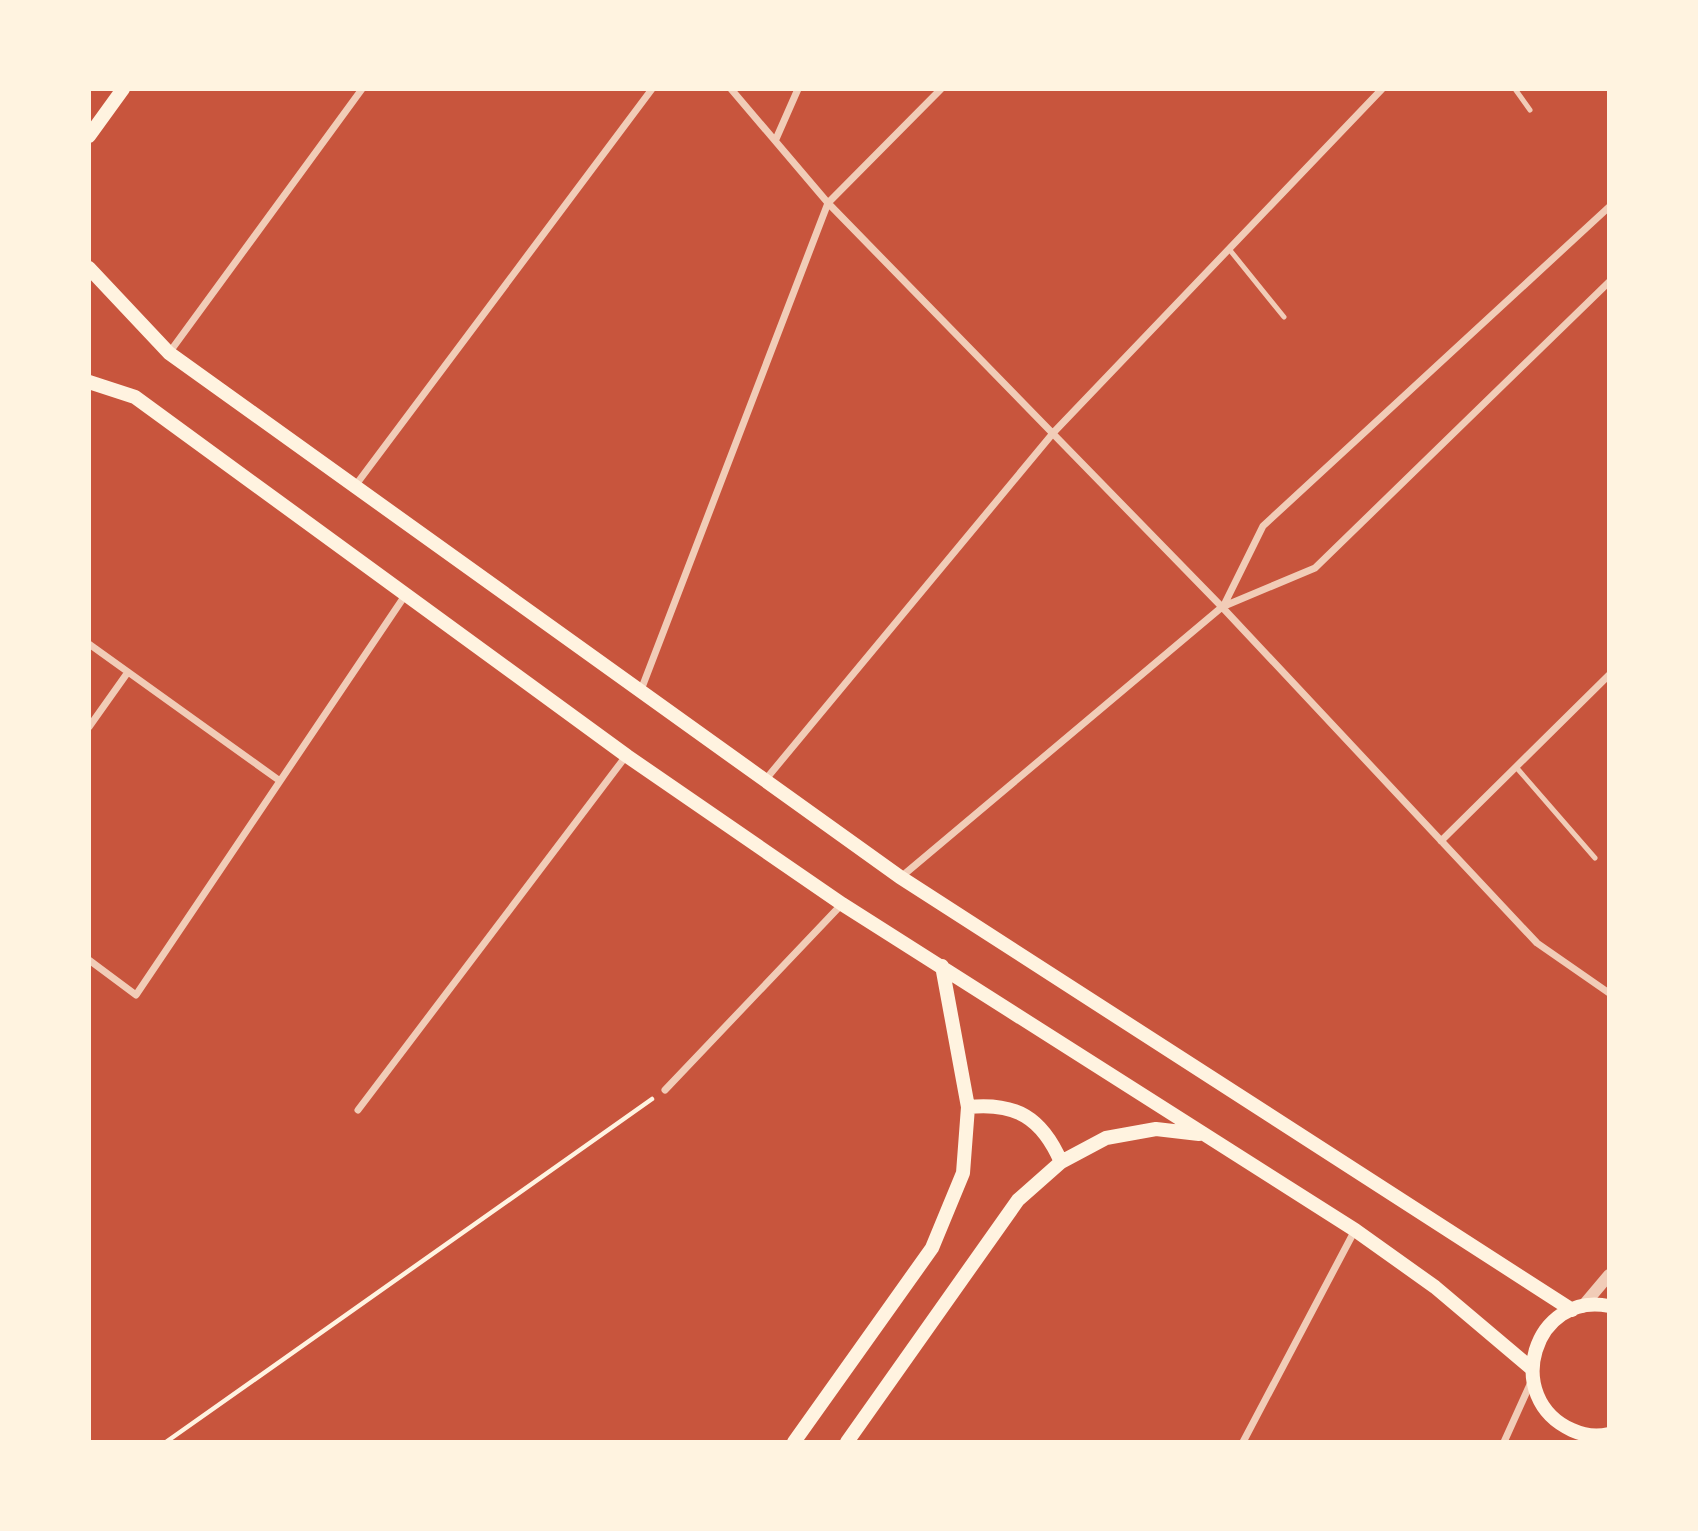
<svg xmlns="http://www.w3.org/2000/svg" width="1698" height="1531" viewBox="0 0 1698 1531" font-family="Helvetica,sans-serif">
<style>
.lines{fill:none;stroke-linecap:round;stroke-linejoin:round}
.path{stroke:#fff3e0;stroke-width:4.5}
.service{stroke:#f1ccb7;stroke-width:5}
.minor{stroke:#f1ccb7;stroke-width:7}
.tertiary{stroke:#f1ccb7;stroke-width:12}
.secondary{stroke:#fff3e0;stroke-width:14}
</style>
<rect width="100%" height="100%" fill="#c8553d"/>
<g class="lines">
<path class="path" d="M166 1442 652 1099"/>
<path class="service" d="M1515 89 1530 110
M1229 249 1284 317
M1516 767 1595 858"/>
<path class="minor" d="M731 89 828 203 1222 607 1537 943 1609 993
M776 139 798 89
M169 353 362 89
M355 486 652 89
M1223 607 1263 526 1609 207
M89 644 280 781
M641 690 828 203 941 89
M89 727 128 672
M766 779 1054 432 1382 89
M1441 841 1609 675
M901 877 1222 607 1315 568 1609 282
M89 960 136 995 406 594
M665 1090 842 904
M358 1110 626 756
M1243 1442 1355 1230
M1504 1442 1532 1380"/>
<path class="tertiary" d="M1582 1307 1609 1275"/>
<path class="secondary" d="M89 136 123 89
M89 268 169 353 900 877 1572 1310
M89 382 135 397 627 756 842 904 1355 1230 1435 1287 1532 1369
M968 1107C1016 1102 1042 1118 1061 1162
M1609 1306C1534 1291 1501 1398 1572 1430 1583 1435 1597 1437 1609 1434
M794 1442 932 1248 963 1173 968 1107 942 966
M847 1442 1018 1200 1061 1162 1106 1138 1156 1129 1199 1134"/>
</g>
<rect width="1698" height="1531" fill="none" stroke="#fff3e0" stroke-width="182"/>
</svg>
